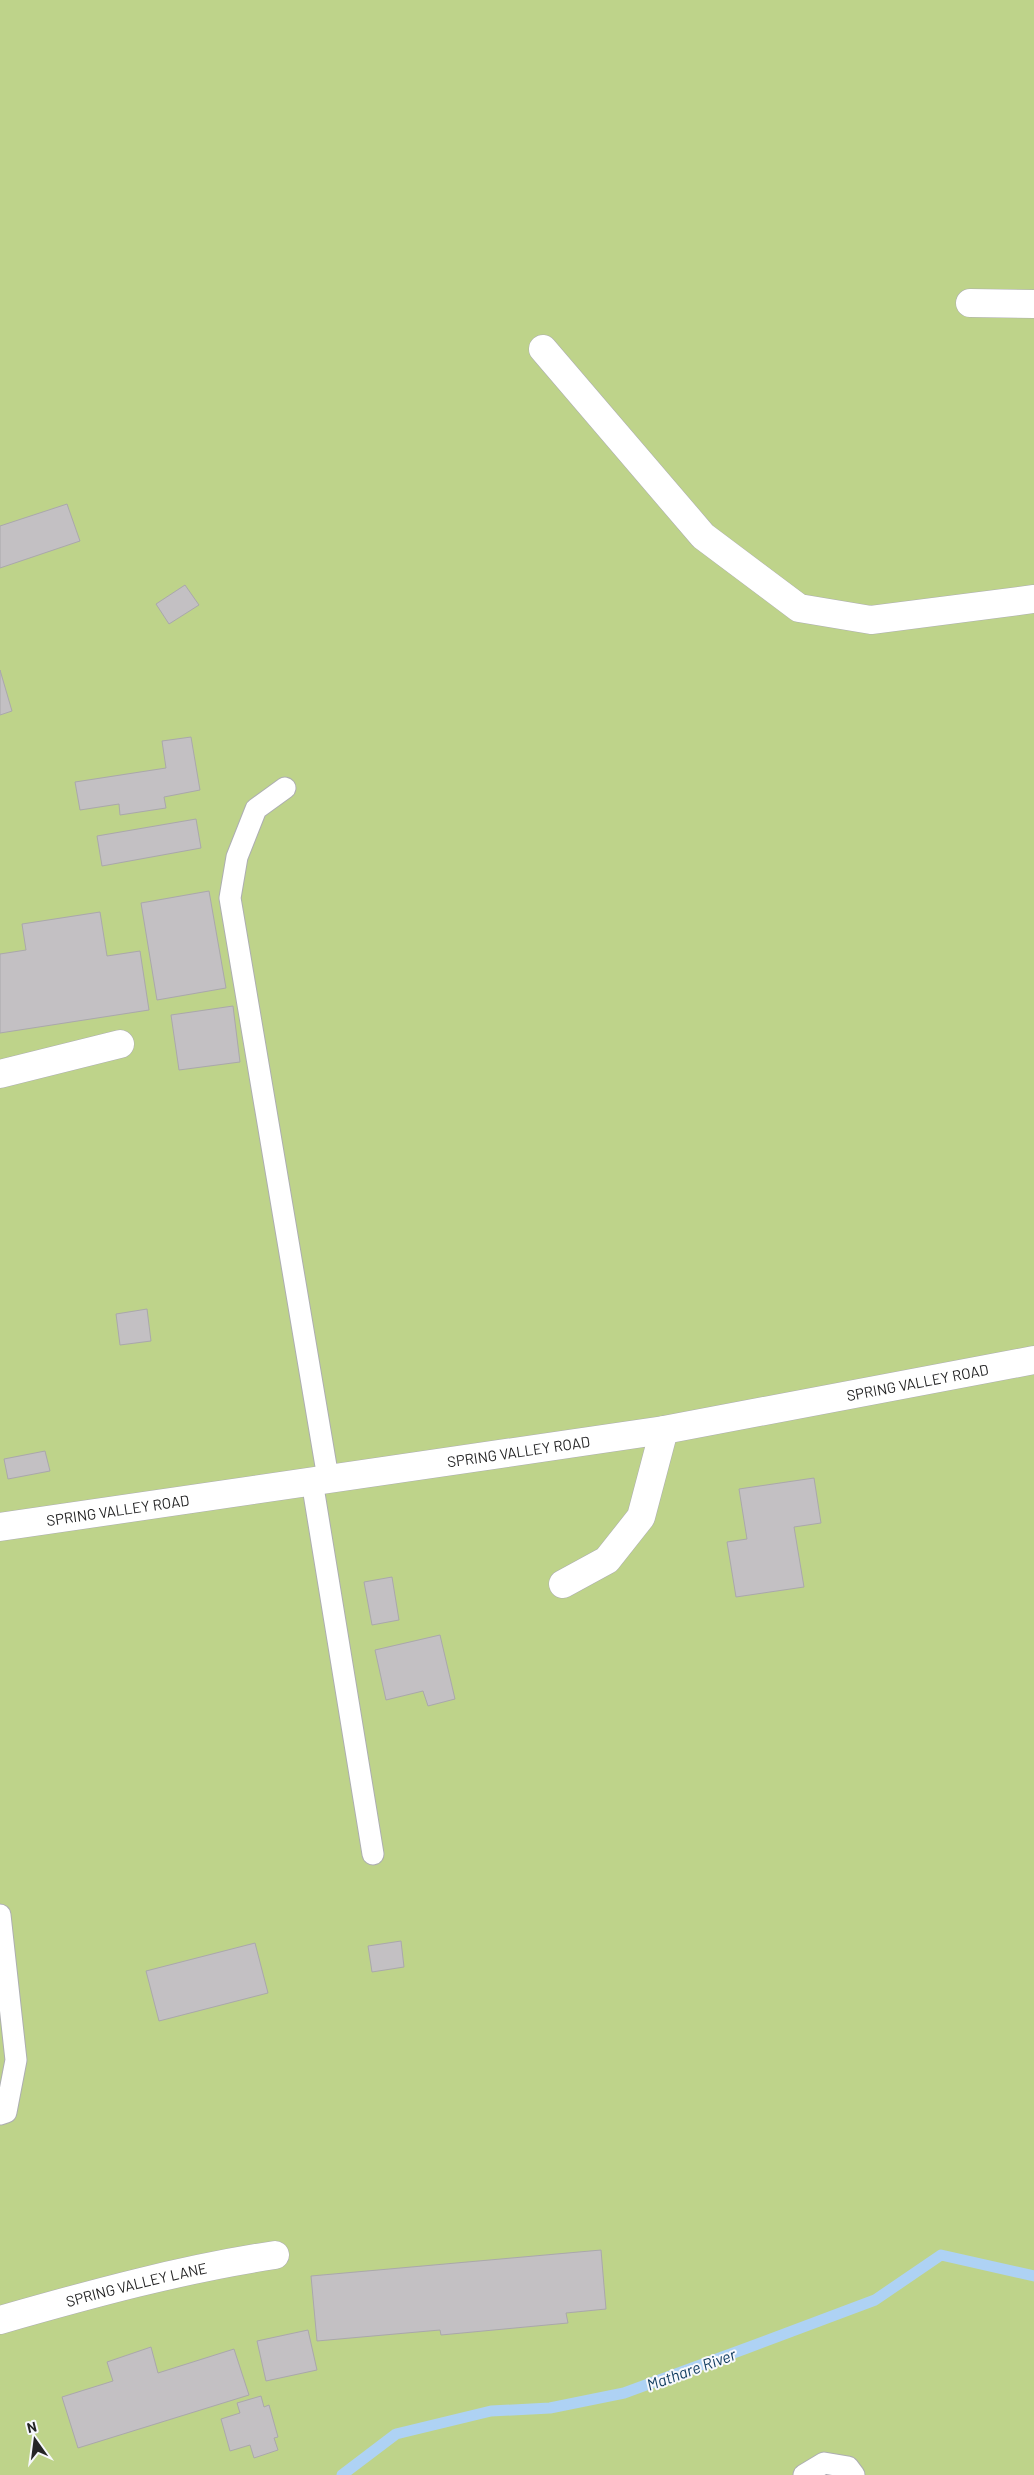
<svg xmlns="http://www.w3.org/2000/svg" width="1034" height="2475" viewBox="0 0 1034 2475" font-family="Barlow,sans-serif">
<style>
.green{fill:#bed38a}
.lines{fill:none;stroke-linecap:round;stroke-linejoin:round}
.stream{stroke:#aed2f4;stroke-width:11}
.building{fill:#c3c0c3;stroke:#aaa8ab}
.lane-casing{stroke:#adaeb1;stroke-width:23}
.street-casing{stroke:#adaeb1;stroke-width:29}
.secondary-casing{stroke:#adaeb1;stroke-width:29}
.lane{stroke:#fff;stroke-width:21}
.street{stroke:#fff;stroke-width:28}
.secondary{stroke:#fff;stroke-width:28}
.labels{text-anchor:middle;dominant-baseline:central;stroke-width:4;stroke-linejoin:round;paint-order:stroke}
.street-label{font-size:15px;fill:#252526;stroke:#f7f8fc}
.water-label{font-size:16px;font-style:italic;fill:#0c395d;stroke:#f7f8fc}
</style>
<rect width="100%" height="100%" fill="#eaebee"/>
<path class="green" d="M0 0H1034V2475H0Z"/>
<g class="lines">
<path class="stream" d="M342 2475 396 2434 491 2411 550 2408 624 2393 747 2348 875 2300 941 2255 1034 2276"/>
</g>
<path class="building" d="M67 504 80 541 0 568V526Z
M185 585 199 605 169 624 156 604Z
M0 670 12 711 0 715Z
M191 737 200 790 164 797 166 808 120 815 119 804 80 810 75 782 166 768 162 741Z
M196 819 201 848 102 866 97 836Z
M209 891 226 988 157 1000 141 903Z
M100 912 107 956 140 951 149 1010 0 1033V954L26 950 22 924Z
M233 1006 240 1062 179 1070 171 1015Z
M147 1309 151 1341 120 1345 116 1314Z
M45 1451 50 1471 8 1479 4 1459Z
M814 1478 821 1523 794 1527 804 1587 736 1597 727 1542 747 1539 739 1489Z
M392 1577 399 1620 372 1625 364 1582Z
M440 1635 455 1699 428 1706 423 1691 386 1700 375 1650Z
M401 1941 404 1967 372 1972 368 1946Z
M255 1943 268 1993 159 2021 146 1971Z
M601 2250 606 2309 566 2313 568 2323 441 2335 440 2330 317 2341 311 2276Z
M308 2330 317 2370 266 2381 257 2341Z
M151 2347 158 2373 234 2349 249 2395 78 2448 62 2397 113 2381 107 2362Z
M261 2396 264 2407 269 2405 278 2437 274 2438 278 2450 254 2458 250 2445 230 2451 221 2419 240 2413 237 2403Z"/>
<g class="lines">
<g class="lane-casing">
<path id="lane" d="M285 788 256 809 237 857 230 898 328 1478
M312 1481 373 1854
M0 1915 16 2060 6 2112 0 2114
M804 2475 824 2463 848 2467 854 2475"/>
</g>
<g class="street-casing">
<g id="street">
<path d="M970 303 1034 304"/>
<path d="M543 349 703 536 799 608 871 620 1034 599"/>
<path d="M0 1074 120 1044"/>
<path d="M563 1584 607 1560 641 1517 664 1430"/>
<path id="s1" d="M0 2320C91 2294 182 2269 275 2255"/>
</g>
</g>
<g class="secondary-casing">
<g id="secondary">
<path id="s2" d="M0 1527 664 1430 1034 1360"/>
</g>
</g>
<use href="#lane" class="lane"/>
<use href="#street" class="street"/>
<use href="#secondary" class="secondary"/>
</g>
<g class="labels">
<g class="street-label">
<text stroke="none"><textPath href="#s2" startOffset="929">SPRING VALLEY ROAD</textPath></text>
<text stroke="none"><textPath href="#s2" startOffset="524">SPRING VALLEY ROAD</textPath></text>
<text stroke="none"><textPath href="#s2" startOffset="119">SPRING VALLEY ROAD</textPath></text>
<text stroke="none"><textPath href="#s1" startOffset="141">SPRING VALLEY LANE</textPath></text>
</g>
<g class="water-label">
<text transform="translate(691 2369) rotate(-20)">Mathare River</text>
</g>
</g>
<g transform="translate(35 2440) rotate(346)" stroke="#f7f8fc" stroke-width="4" paint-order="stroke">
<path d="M0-4L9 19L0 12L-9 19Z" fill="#252526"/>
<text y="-8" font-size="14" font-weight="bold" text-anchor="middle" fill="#252526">N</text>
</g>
</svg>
